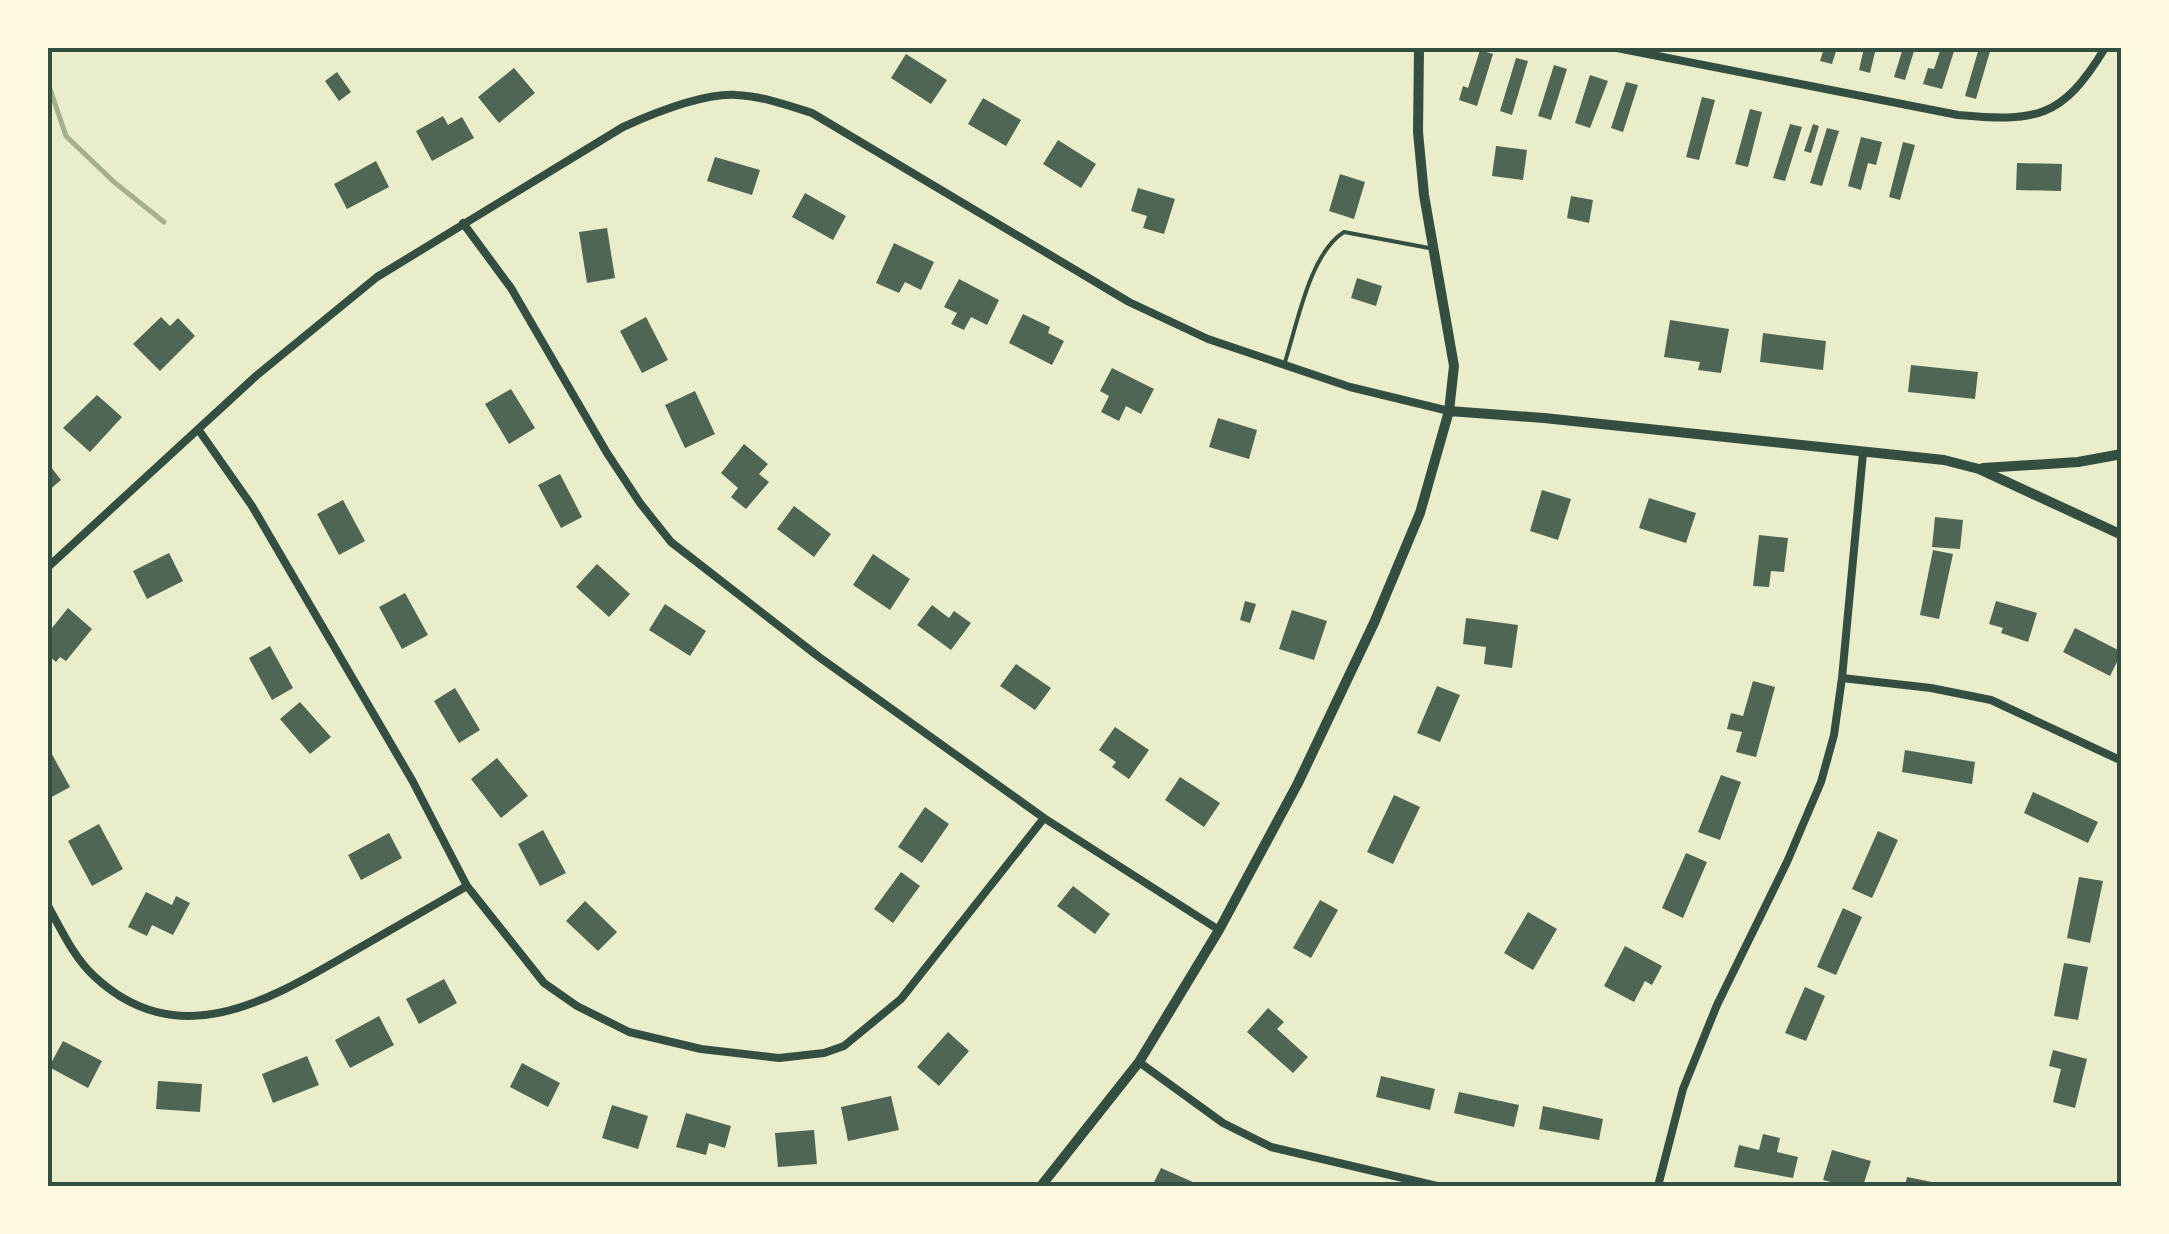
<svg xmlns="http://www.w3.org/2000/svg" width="2169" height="1234" viewBox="0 0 2169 1234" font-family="'Archivo Narrow',sans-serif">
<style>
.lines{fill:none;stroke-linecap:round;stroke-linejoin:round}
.stream{stroke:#a3b18a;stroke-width:5}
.building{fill:#4f6655}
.service{stroke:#344e41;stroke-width:4}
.minor{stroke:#344e41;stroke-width:8}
.tertiary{stroke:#344e41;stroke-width:10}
.neatline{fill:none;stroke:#344e41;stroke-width:4}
</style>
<rect width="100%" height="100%" fill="#e9edc9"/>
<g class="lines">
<path class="stream" d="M48 83 66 136 114 182 164 222"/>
</g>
<path class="building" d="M1824 48H1837L1832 64 1820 61Z
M1864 48H1876L1870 73 1859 70Z
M1903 48H1915L1905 80 1894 77Z
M1941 48H1955L1942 89 1923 84 1928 68 1934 69Z
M1979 48H1991L1976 99 1965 96Z
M1480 50 1493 54 1477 106 1459 100 1463 86 1468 88Z
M906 54 947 80 931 104 891 78Z
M1516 58 1528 61 1512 115 1500 111Z
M1554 65 1567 69 1551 120 1538 116Z
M514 68 535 93 499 123 478 97Z
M337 72 351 92 339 101 325 81Z
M1590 75 1608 81 1590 128 1575 123Z
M1626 82 1638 85 1623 132 1611 128Z
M1702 97 1715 100 1699 160 1686 157Z
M983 98 1021 120 1006 146 968 124Z
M1750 109 1762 112 1748 167 1735 164Z
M443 116 448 125 462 117 474 138 432 161 416 131Z
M1790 124 1802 127 1785 181 1773 178Z
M1813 124 1819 126 1811 153 1804 151Z
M1827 128 1839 131 1822 186 1810 183Z
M1861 137 1882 142 1876 165 1868 163 1861 190 1848 186Z
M1058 140 1096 164 1081 188 1043 164Z
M1903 142 1915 145 1900 200 1889 197Z
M1496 146 1527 150 1523 180 1492 176Z
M715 157 760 170 752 195 707 181Z
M376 161 389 187 347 209 334 184Z
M2017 163 2062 164 2061 191 2016 190Z
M1340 174 1365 182 1354 219 1329 211Z
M1138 188 1175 199 1164 234 1143 228 1147 216 1131 211Z
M805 193 846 216 833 240 792 217Z
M1571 196 1593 200 1589 223 1567 218Z
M607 228 615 278 587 283 579 232Z
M894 243 934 262 921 290 905 282 899 293 876 283Z
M1357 278 1382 286 1376 306 1351 298Z
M959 279 999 300 987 325 971 317 964 330 951 324 957 313 944 307Z
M1023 314 1050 327 1048 333 1064 341 1052 365 1009 343Z
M161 317 170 326 178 318 195 336 160 371 133 344Z
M646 317 668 360 642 373 620 331Z
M1670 320 1729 329 1721 373 1698 370 1700 362 1664 357Z
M1763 333 1826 341 1823 370 1760 362Z
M1911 365 1978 372 1975 399 1908 392Z
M1112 368 1154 389 1141 414 1126 406 1119 421 1101 412 1109 396 1100 391Z
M511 389 535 428 509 444 485 404Z
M695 391 715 434 685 448 665 405Z
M97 395 122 417 90 452 63 428Z
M1218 418 1257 430 1249 459 1209 447Z
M744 444 768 464 759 474 769 482 746 509 731 497 738 488 721 473Z
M48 463 61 480 48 491Z
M560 474 582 517 561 528 538 485Z
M1542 490 1571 499 1558 540 1530 531Z
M1649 498 1696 513 1686 543 1639 528Z
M343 500 365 541 339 555 317 514Z
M794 506 831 534 814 557 777 529Z
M1935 517 1963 520 1960 549 1932 547Z
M1759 535 1788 538 1784 572 1771 571 1769 587 1753 586Z
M1933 550 1953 554 1939 619 1920 615Z
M169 553 183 581 147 599 133 571Z
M873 554 910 579 890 610 853 585Z
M597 564 630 594 609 617 576 587Z
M405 593 428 635 402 649 379 607Z
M1245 601 1256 604 1250 623 1240 620Z
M1996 601 2037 613 2028 642 2001 633 2003 628 1989 624Z
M665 604 706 631 690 656 649 630Z
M932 605 949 618 954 611 971 623 951 650 917 625Z
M68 608 92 629 66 661 60 657 56 662 48 655V633Z
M1292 610 1327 621 1314 660 1279 649Z
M1466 618 1518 625 1512 668 1484 664 1486 647 1463 644Z
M2075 628 2122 652 2110 676 2063 652Z
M270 646 293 688 272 700 249 658Z
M1016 664 1051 688 1035 710 1000 686Z
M1753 681 1775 687 1756 757 1736 752 1742 732 1727 729 1731 713 1743 716Z
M1437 686 1460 695 1440 742 1417 733Z
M455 688 480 730 459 743 434 701Z
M300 702 331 737 310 754 280 719Z
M1115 727 1149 750 1129 779 1112 767 1116 762 1099 750Z
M48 747 70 787 48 799Z
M1905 750 1975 762 1972 784 1902 772Z
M497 758 528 796 501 818 471 779Z
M1721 775 1741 782 1720 840 1698 832Z
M1180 777 1220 803 1204 827 1165 800Z
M2033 792 2098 822 2088 843 2024 813Z
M1394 795 1420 807 1393 864 1367 852Z
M925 807 949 824 922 863 898 847Z
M99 824 123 869 92 886 68 841Z
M543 830 566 873 540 886 518 844Z
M1878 831 1898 840 1872 898 1852 889Z
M389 833 402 858 361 880 348 855Z
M1686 853 1707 862 1683 918 1662 908Z
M901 872 920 886 893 923 874 909Z
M2079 877 2103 881 2090 943 2067 938Z
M1073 886 1110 914 1095 934 1057 906Z
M146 892 172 905 176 896 190 903 173 935 152 925 147 936 128 927Z
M1320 900 1338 910 1311 958 1293 948Z
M585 901 617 932 598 951 566 921Z
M1843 908 1862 917 1836 975 1817 967Z
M1528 912 1557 929 1533 970 1504 953Z
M1625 946 1662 966 1652 985 1645 981 1634 1002 1604 986Z
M2064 963 2088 967 2078 1020 2054 1016Z
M444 979 457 1003 419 1024 406 999Z
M1805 987 1825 996 1806 1041 1785 1033Z
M1268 1008 1284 1022 1277 1029 1308 1057 1293 1073 1247 1032Z
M379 1016 394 1045 350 1068 335 1040Z
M948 1032 969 1051 939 1086 917 1067Z
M63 1041 102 1061 88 1088 49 1067Z
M2053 1050 2087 1059 2075 1108 2053 1102 2061 1069 2049 1066Z
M307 1056 319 1085 273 1103 262 1074Z
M522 1063 560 1083 548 1107 510 1087Z
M1381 1076 1435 1089 1430 1110 1376 1097Z
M158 1081 202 1084 200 1112 156 1109Z
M1459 1092 1519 1105 1514 1127 1454 1113Z
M891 1096 899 1130 848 1141 841 1107Z
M612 1105 648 1116 638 1149 602 1138Z
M1543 1106 1603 1119 1599 1140 1539 1129Z
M686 1113 731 1126 725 1148 709 1143 706 1155 676 1147Z
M814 1130 817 1164 778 1167 775 1133Z
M1763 1134 1780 1138 1777 1152 1798 1157 1793 1178 1734 1167 1739 1145 1759 1150Z
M1832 1150 1871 1161 1863 1186H1846L1823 1180Z
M1161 1168 1202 1186H1152Z
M1907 1177 1947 1185V1186H1905Z"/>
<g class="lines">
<path class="service" d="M1284 365C1297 326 1309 254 1344 232L1429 248"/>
<path class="minor" d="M1617 48 1958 115C2036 122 2062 119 2105 48
M463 223 511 288 607 453 640 503 671 542 819 657 1044 818 1219 930
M198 429 252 506 412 780 467 886 544 983 577 1006 629 1032 701 1049 779 1058 824 1053 844 1046 901 999 1044 818
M48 567 256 376 377 277 623 127C652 114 704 93 736 95 762 96 787 105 812 113L1129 302 1208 339 1350 387 1449 411
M1842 678 1931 688 1991 700 2122 761
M48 906C61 929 74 958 94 976 177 1054 266 1002 347 955 387 932 427 909 467 886
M1139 1062 1223 1123 1271 1147 1437 1186
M1658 1186 1683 1089 1717 1005 1787 862 1821 782 1834 735 1842 678 1863 453
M2120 1186 2122 1177"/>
<path class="tertiary" d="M1449 411 1544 418 1944 460 1979 469 2122 535
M1983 468 2078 462 2122 454
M1041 1186 1139 1062 1219 930 1298 783 1374 623 1420 513 1449 411 1454 366 1424 195 1418 132 1419 48"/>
</g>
<rect width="2169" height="1234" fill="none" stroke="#fefae0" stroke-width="100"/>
<rect x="50" y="50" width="2069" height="1134" class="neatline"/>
</svg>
